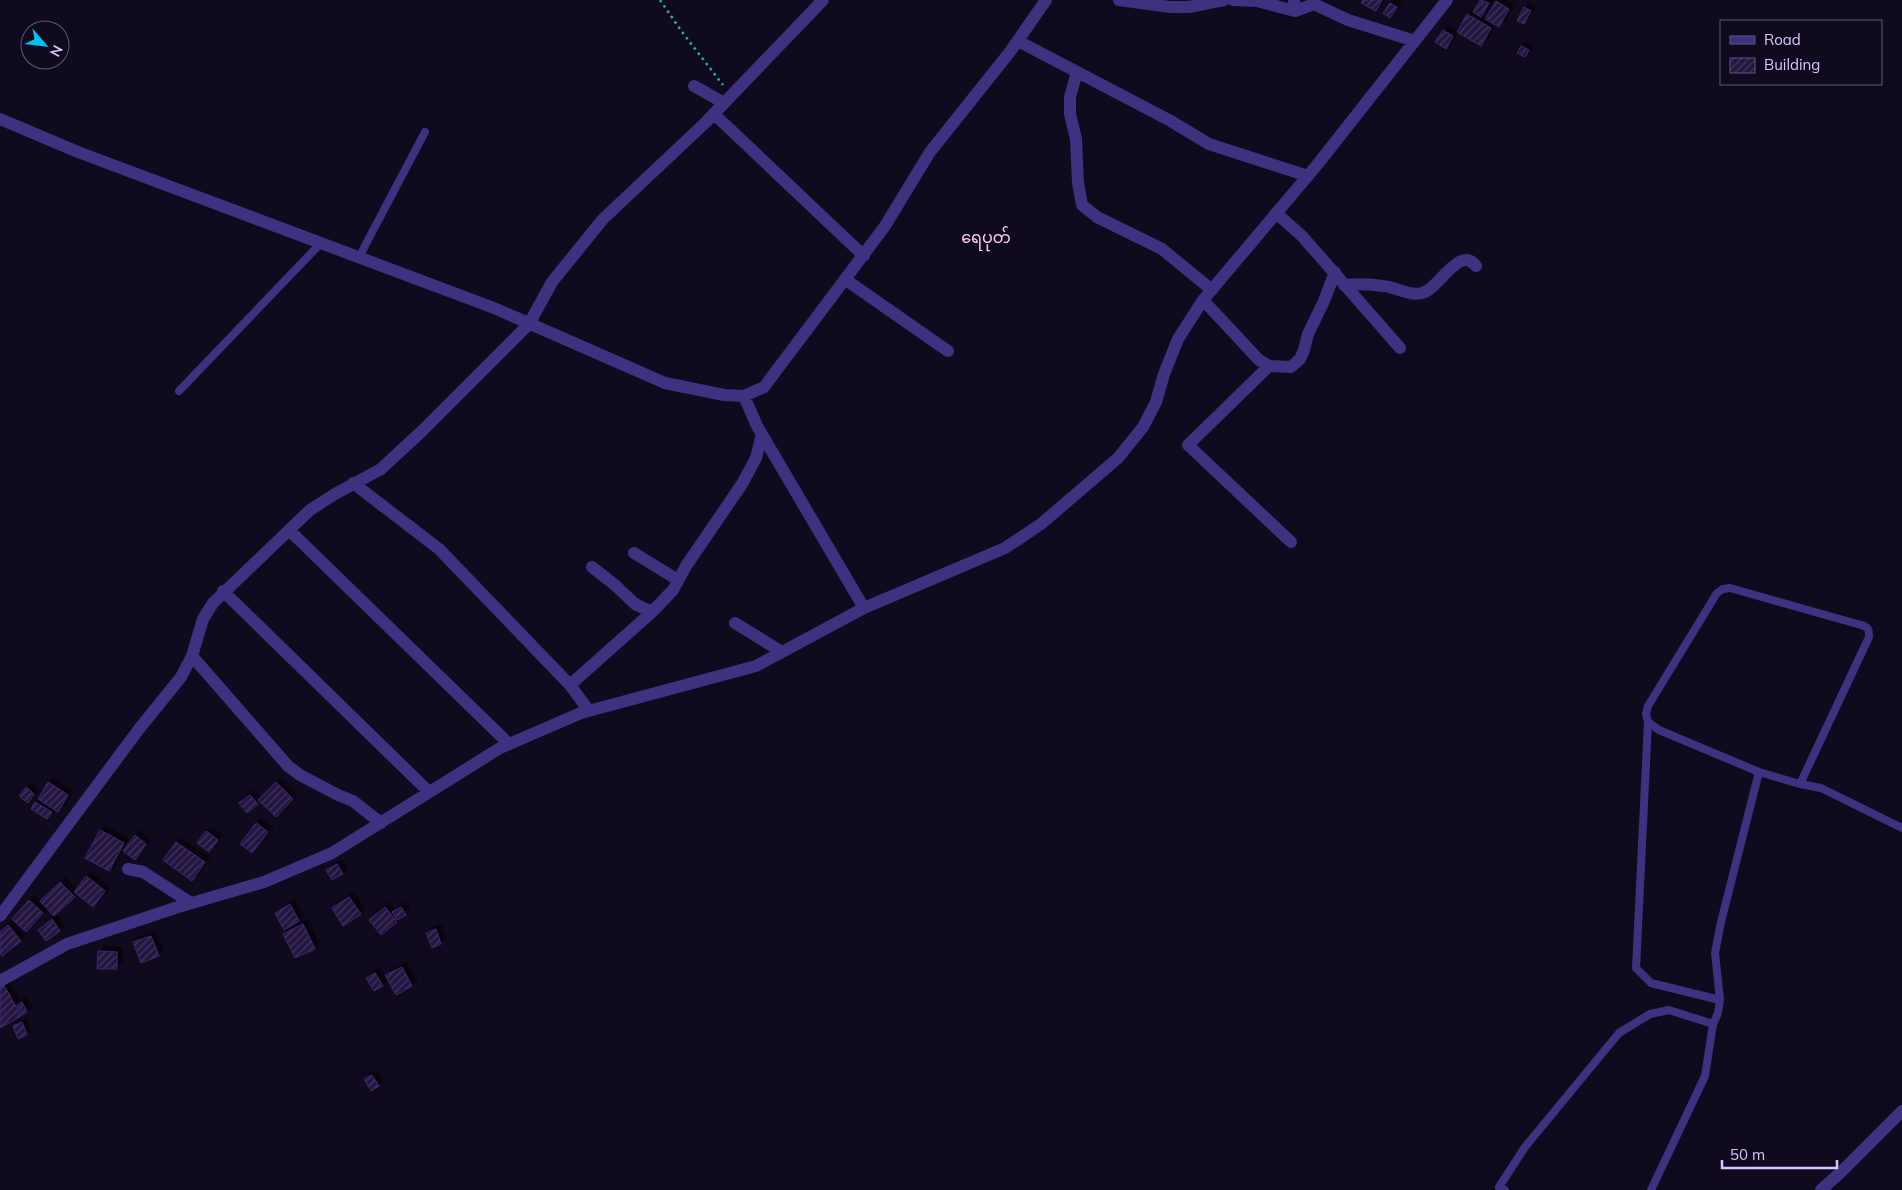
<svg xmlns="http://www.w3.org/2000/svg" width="1902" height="1190" viewBox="0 0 1902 1190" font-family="Mulish,'Noto Sans Myanmar',sans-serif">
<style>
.building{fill:url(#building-hatch);stroke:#3d266e;filter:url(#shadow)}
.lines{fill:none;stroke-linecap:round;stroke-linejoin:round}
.path{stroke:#25adb6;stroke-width:2.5;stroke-dasharray:2.5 4;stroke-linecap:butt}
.service{stroke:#3e3280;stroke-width:8}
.minor{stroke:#3e3280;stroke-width:12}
.labels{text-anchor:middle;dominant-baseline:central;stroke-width:5;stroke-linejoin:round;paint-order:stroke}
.quarter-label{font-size:16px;fill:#ffc9e5;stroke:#100a1e}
</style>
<defs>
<pattern id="building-hatch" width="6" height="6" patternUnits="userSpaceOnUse" patternTransform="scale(1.25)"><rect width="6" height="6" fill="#231540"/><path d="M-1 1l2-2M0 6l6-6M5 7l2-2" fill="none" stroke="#42365d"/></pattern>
<filter id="shadow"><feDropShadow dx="4.5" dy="-4.5" stdDeviation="1" flood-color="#0009"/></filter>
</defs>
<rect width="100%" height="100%" fill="#100a1e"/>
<path class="building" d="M1363 0H1382L1376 11 1361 3Z
M1480 0 1489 3 1481 17 1473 12Z
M1496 1 1509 9 1499 27 1485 19Z
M1390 3 1397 7 1390 18 1383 13Z
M1524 7 1531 11 1524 24 1517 21Z
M1467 14 1491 28 1481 46 1457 32Z
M1443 30 1453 36 1446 49 1435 42Z
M1521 46 1529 50 1525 57 1517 53Z
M48 782 68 795 58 812 38 799Z
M276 782 293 799 276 817 258 800Z
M26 787 34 794 28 803 19 796Z
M250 795 258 804 247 813 239 803Z
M35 802 52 812 47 819 31 809Z
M256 823 268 832 252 853 240 844Z
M100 830 124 843 109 871 85 858Z
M206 831 218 840 209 852 197 843Z
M135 835 146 844 135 860 123 851Z
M176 842 205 862 192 881 163 860Z
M337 864 343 874 332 880 326 870Z
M86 876 105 891 93 907 74 892Z
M60 882 75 897 54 916 40 901Z
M349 897 361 914 343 926 332 908Z
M29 900 43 913 26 932 12 919Z
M290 904 299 921 284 930 275 913Z
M385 907 397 922 381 935 369 920Z
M401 907 406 915 397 920 392 912Z
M52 919 60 931 46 941 38 930Z
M303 924 315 949 295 958 283 934Z
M8 925 21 941 2 956 0 953V932Z
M436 929 441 944 432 948 426 933Z
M151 936 159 956 141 963 133 942Z
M98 951 117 952V969H97Z
M402 967 412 986 396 995 385 975Z
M375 973 383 986 374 991 366 978Z
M4 985 21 1016 0 1028V988Z
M22 1002 27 1012 22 1015 17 1005Z
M22 1022 27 1035 18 1039 13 1026Z
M372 1075 379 1086 371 1091 364 1079Z"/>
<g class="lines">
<path class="path" d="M660 0 682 32 723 85"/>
<path class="service" d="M359 257 425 132
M179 391 321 243
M1648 722 1659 730 1759 772 1800 784 1821 788 1902 828
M1720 1000 1651 983 1636 968 1648 722 1646 714 1648 706 1717 593 1723 589 1730 588 1861 625C1869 627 1869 630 1869 637L1800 784
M1505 1190 1499 1187 1525 1147 1619 1033 1650 1014 1669 1010 1713 1024
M1651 1190 1705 1076 1713 1024 1718 1013 1720 1000 1715 953 1721 922 1759 772"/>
<path class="minor" d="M1119 0 1170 7H1189L1224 0
M1233 0 1257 1 1295 11
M1294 0 1295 11 1314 4 1348 20 1415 41
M1018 41 1169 120 1209 144 1308 176
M1077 72 1070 97V114L1076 139 1078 183 1082 205 1097 217 1162 249 1212 290
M694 86 724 103
M714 114 864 256
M0 119 78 152 494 308 665 383 724 395 744 396 764 387 885 226 930 152 1009 53 1046 0
M1276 213 1302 236 1400 348
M846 280 948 351
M1344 285C1357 284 1371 284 1383 286 1397 287 1412 298 1425 292 1440 286 1460 245 1476 266
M1203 300 1259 360 1269 366 1291 367 1300 359 1304 350 1308 334 1324 301 1335 272
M1269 366 1188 445 1291 542
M744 396 757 426 864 608
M353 483 439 549 570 685 589 711
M289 530 509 744
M634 553 678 580
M592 567 615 585 635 604 652 612
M223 591 429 792
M735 623 782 652
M192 656 288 766 300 775 338 795 353 801 381 823
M570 685 652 612 673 590 686 566 742 484 756 458 762 434
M128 869 143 872 191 903
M0 916 139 729 181 677 192 656 203 619 213 603 310 510 335 494 381 469 422 431 529 324 552 282 603 219 705 123 823 0
M0 981 67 944 175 908 264 882 332 853 500 748 581 713 756 666 864 608 1005 548 1041 524 1118 458 1143 427 1156 402 1164 374 1178 339 1203 300 1317 165 1447 0
M1821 1190 1841 1172 1902 1111"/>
</g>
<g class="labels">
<g class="quarter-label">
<text x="986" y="237">ရေပုတ်</text>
</g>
</g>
<rect x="1720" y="20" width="162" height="65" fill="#100a1e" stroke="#5e5678"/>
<rect x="1730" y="36" width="25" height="8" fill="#3e3280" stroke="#5e5678"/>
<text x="1764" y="45" font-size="15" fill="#d4c7ff">Road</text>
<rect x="1730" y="58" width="25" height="15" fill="url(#building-hatch)" stroke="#5e5678"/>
<text x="1764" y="70" font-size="15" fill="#d4c7ff">Building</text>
<g transform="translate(45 45) rotate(118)"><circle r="24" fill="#100a1e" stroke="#5e5678"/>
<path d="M0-4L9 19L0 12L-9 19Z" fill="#00bdf2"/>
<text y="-8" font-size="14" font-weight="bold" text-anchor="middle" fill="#d4c7ff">N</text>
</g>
<path d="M1722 1160v8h115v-8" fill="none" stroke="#d4c7ff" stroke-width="2.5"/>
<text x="1730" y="1160" font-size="15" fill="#d4c7ff" stroke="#100a1e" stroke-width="4" paint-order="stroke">50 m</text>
</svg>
